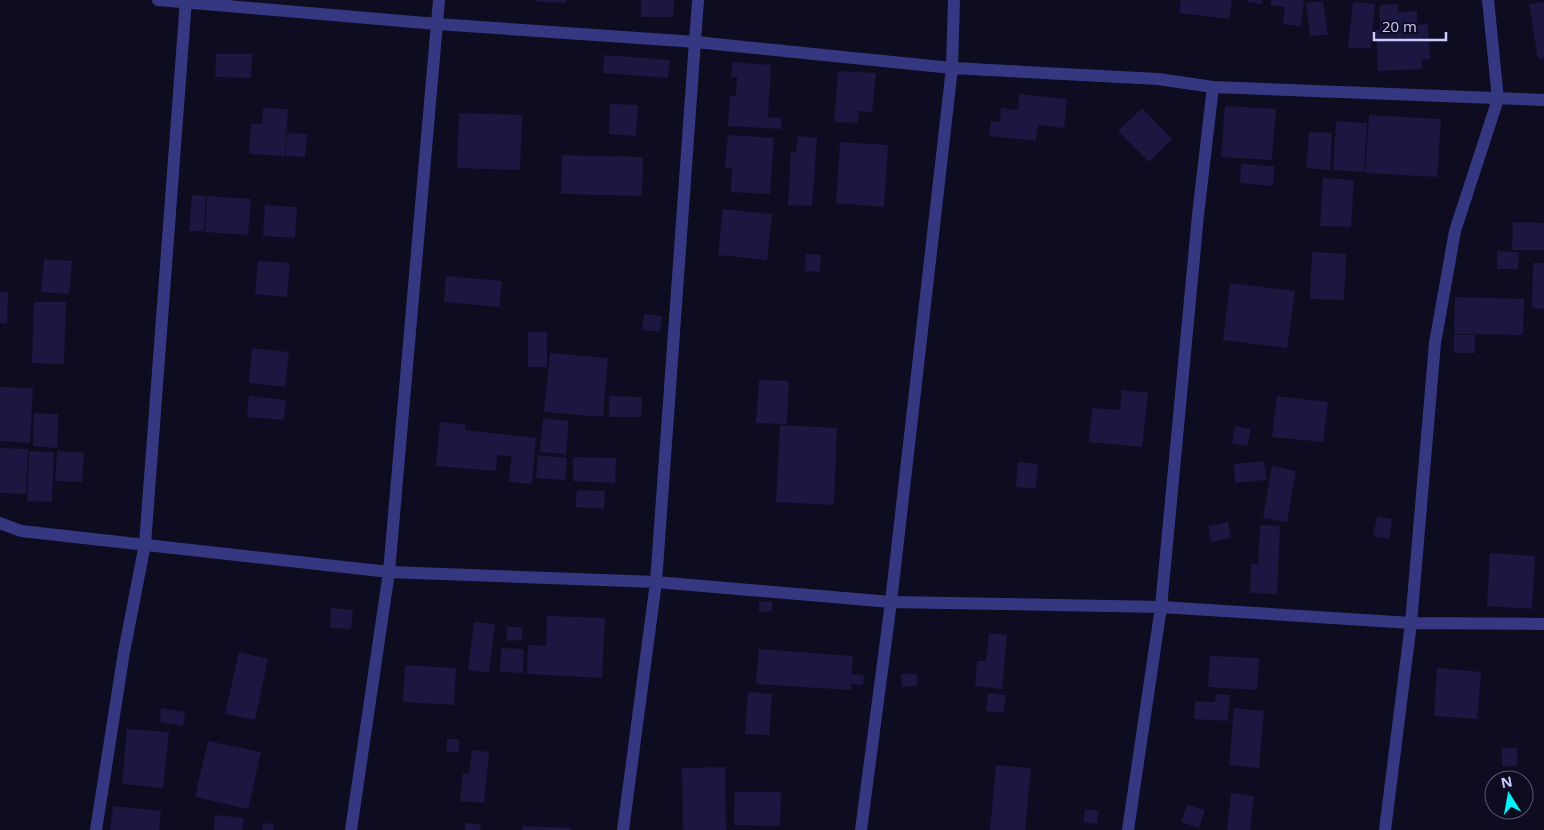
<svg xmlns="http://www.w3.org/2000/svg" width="1544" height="830" viewBox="0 0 1544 830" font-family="'Open Sans',sans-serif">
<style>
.building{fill:#1c1741}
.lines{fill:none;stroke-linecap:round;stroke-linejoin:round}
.minor{stroke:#353881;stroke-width:12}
</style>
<rect width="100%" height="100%" fill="#0d0c20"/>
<path class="building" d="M537 0H566V3L537 2Z
M641 0H674L673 17H641Z
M1181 0H1232L1229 19 1179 13Z
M1247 0H1262V4L1247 2Z
M1271 0H1304L1301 26 1283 24 1285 7 1270 5Z
M1323 1 1328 35 1310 36 1306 3Z
M1353 2 1375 4 1371 49 1348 47Z
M1544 2V58L1538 59 1529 4Z
M1398 4V12L1417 11V25L1428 24 1430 59 1422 60V69L1378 71 1376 30H1380L1379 5Z
M216 54H252L251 78 215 77Z
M604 55 670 60 668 78 603 73Z
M732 62 771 65 768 117 782 118 781 129 728 126 730 96H736L737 77H731Z
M838 71 876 73 872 112 859 111 858 123 834 122Z
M1019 94 1067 99 1064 128 1038 125 1036 141 989 136 991 121 1000 122 1001 108 1018 110Z
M610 104 638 105 636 136 609 134Z
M1225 106 1276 109 1272 160 1221 157Z
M263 108 288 109 285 156 249 154 251 124H262Z
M1142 108 1172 139 1149 162 1118 131Z
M459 113 522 115 520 170 457 168Z
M1369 115 1441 119 1437 177 1365 173Z
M1336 121 1367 123 1364 172 1333 170Z
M1309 132 1332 133 1330 170 1306 168Z
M287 133 307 134 305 157 286 156Z
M728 135 774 138 770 194 731 192 732 168H725Z
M798 136 817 138 812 206 788 205 791 152 796 153Z
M840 142 888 145 884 207 836 203Z
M562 155 643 157 642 196 561 194Z
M1241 164 1274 166 1273 186 1240 183Z
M1323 178 1354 180 1351 227 1320 226Z
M192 195 206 196 204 231H189Z
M207 196 251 199 248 235 205 232Z
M265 205 297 207 295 238 263 236Z
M723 209 772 214 767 260 718 255Z
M1513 222 1544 223V250H1512Z
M1497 251 1519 252 1518 269H1497Z
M1312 252 1346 254 1344 300 1310 299Z
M806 254 821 255 820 272 805 271Z
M44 259 72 261 69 294 41 292Z
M258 261 290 263 287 297 255 294Z
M1533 263H1544V309L1532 308Z
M446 276 502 281 499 307 444 302Z
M1230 283 1295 291 1287 348 1223 340Z
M0 292H8L7 324 0 323Z
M1455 297 1524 299 1523 335 1454 334Z
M34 302H66L64 364 32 363Z
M644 314 662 316 660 332 642 330Z
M528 332H547V367H528Z
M1454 335H1475V353H1454Z
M252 348 289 352 285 387 249 383Z
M550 353 608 358 603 417 544 412Z
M759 380 789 381 787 424 756 423Z
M0 387 33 388 30 443 0 441Z
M1122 390 1148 393 1142 447 1089 442 1092 408 1120 410Z
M249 396 286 400 284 420 247 417Z
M609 396 642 397 641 417H609Z
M1277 396 1328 402 1323 442 1272 437Z
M34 413 58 414 57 448 33 446Z
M543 418 569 421 566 454 540 452Z
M440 422 466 425 465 430 536 438 532 484 509 482 512 449 511 456 497 455 496 471 436 466Z
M780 425 837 428 834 505 776 502Z
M1235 426 1251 429 1247 446 1232 443Z
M0 448 28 449 26 494 0 493Z
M29 451 54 452 52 502 27 501Z
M57 451 84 453 82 482 55 481Z
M538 455 567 458 565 480 536 478Z
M573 457 616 458 615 483 573 481Z
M1264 461 1266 480 1235 483 1234 464Z
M1018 462 1038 464 1036 489 1016 487Z
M1272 466 1296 471 1287 522 1263 518Z
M577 490 605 491 604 509 575 507Z
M1377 516 1392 519 1389 539 1373 536Z
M1228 522 1231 538 1211 542 1208 526Z
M1260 525 1280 526 1277 594 1250 593 1251 564H1258Z
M1490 553 1535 556 1532 609 1487 606Z
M772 601V611L759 612V602Z
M331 608 353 610 351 629 330 628Z
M547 616 605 618 602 678 527 674 528 645 546 646Z
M474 622 495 624 489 673 468 670Z
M507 627H522V640L507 641Z
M989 633 1007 635 1002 689 975 686 977 661H986Z
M501 648 524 649 523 673 500 672Z
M759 649 853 656 852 674 864 675 863 685 851 684V690L756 684Z
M239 652 268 659 255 720 225 714Z
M1210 656 1259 658 1257 690 1208 687Z
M405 665 456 668 454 705 403 702Z
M1437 668 1481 672 1477 719 1434 716Z
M901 674H917V686L902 687Z
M748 692 772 694 769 735 745 734Z
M988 693 1006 695 1003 713 986 711Z
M1216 694 1230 695 1228 721 1194 719 1195 701 1215 702Z
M161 708 185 712 183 726 160 722Z
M1234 708 1264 711 1259 768 1229 765Z
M127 729 169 732 163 788 122 784Z
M447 739H459V752H447Z
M208 741 261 752 248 809 195 797Z
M1502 748H1517V766H1502Z
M472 750 489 752 484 803 460 801 463 773 469 774Z
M996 765 1031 768 1025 830H990Z
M725 767 726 830H683L682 768Z
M735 792H781L780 826 734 825Z
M1231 793 1254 796 1250 830H1227Z
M1187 805 1205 810 1199 828 1181 822Z
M113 806 161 811 159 830H110Z
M1085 809 1099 811 1097 824 1083 822Z
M215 815 244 818 242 830H214Z
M263 823 274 824 273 830H262Z
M465 823 481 824 480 830H465Z
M523 826 571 828V830H522Z"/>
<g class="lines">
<path class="minor" d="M158 0 437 24 696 42 952 68 1158 79 1213 87 1544 100
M0 523 21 531 389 572 656 582 891 602 1161 607 1411 623 1544 624
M96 830 124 652 145 544 186 0
M351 830 389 572 439 0
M623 830 656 582 698 0
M861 830 891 602 952 68 954 0
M1128 830 1161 607 1198 215 1213 87
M1385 830 1411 623 1435 343 1455 231 1498 99 1488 0"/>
</g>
<g transform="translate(1509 795) rotate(349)"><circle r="24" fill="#0d0c20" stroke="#595879"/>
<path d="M0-4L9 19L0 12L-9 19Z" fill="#00f2f5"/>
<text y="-8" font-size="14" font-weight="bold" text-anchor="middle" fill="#cccaff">N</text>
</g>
<path d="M1374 32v8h72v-8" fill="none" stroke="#cccaff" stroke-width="2.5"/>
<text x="1382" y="32" font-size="15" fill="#cccaff" stroke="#0d0c20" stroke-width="4" paint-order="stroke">20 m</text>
</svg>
